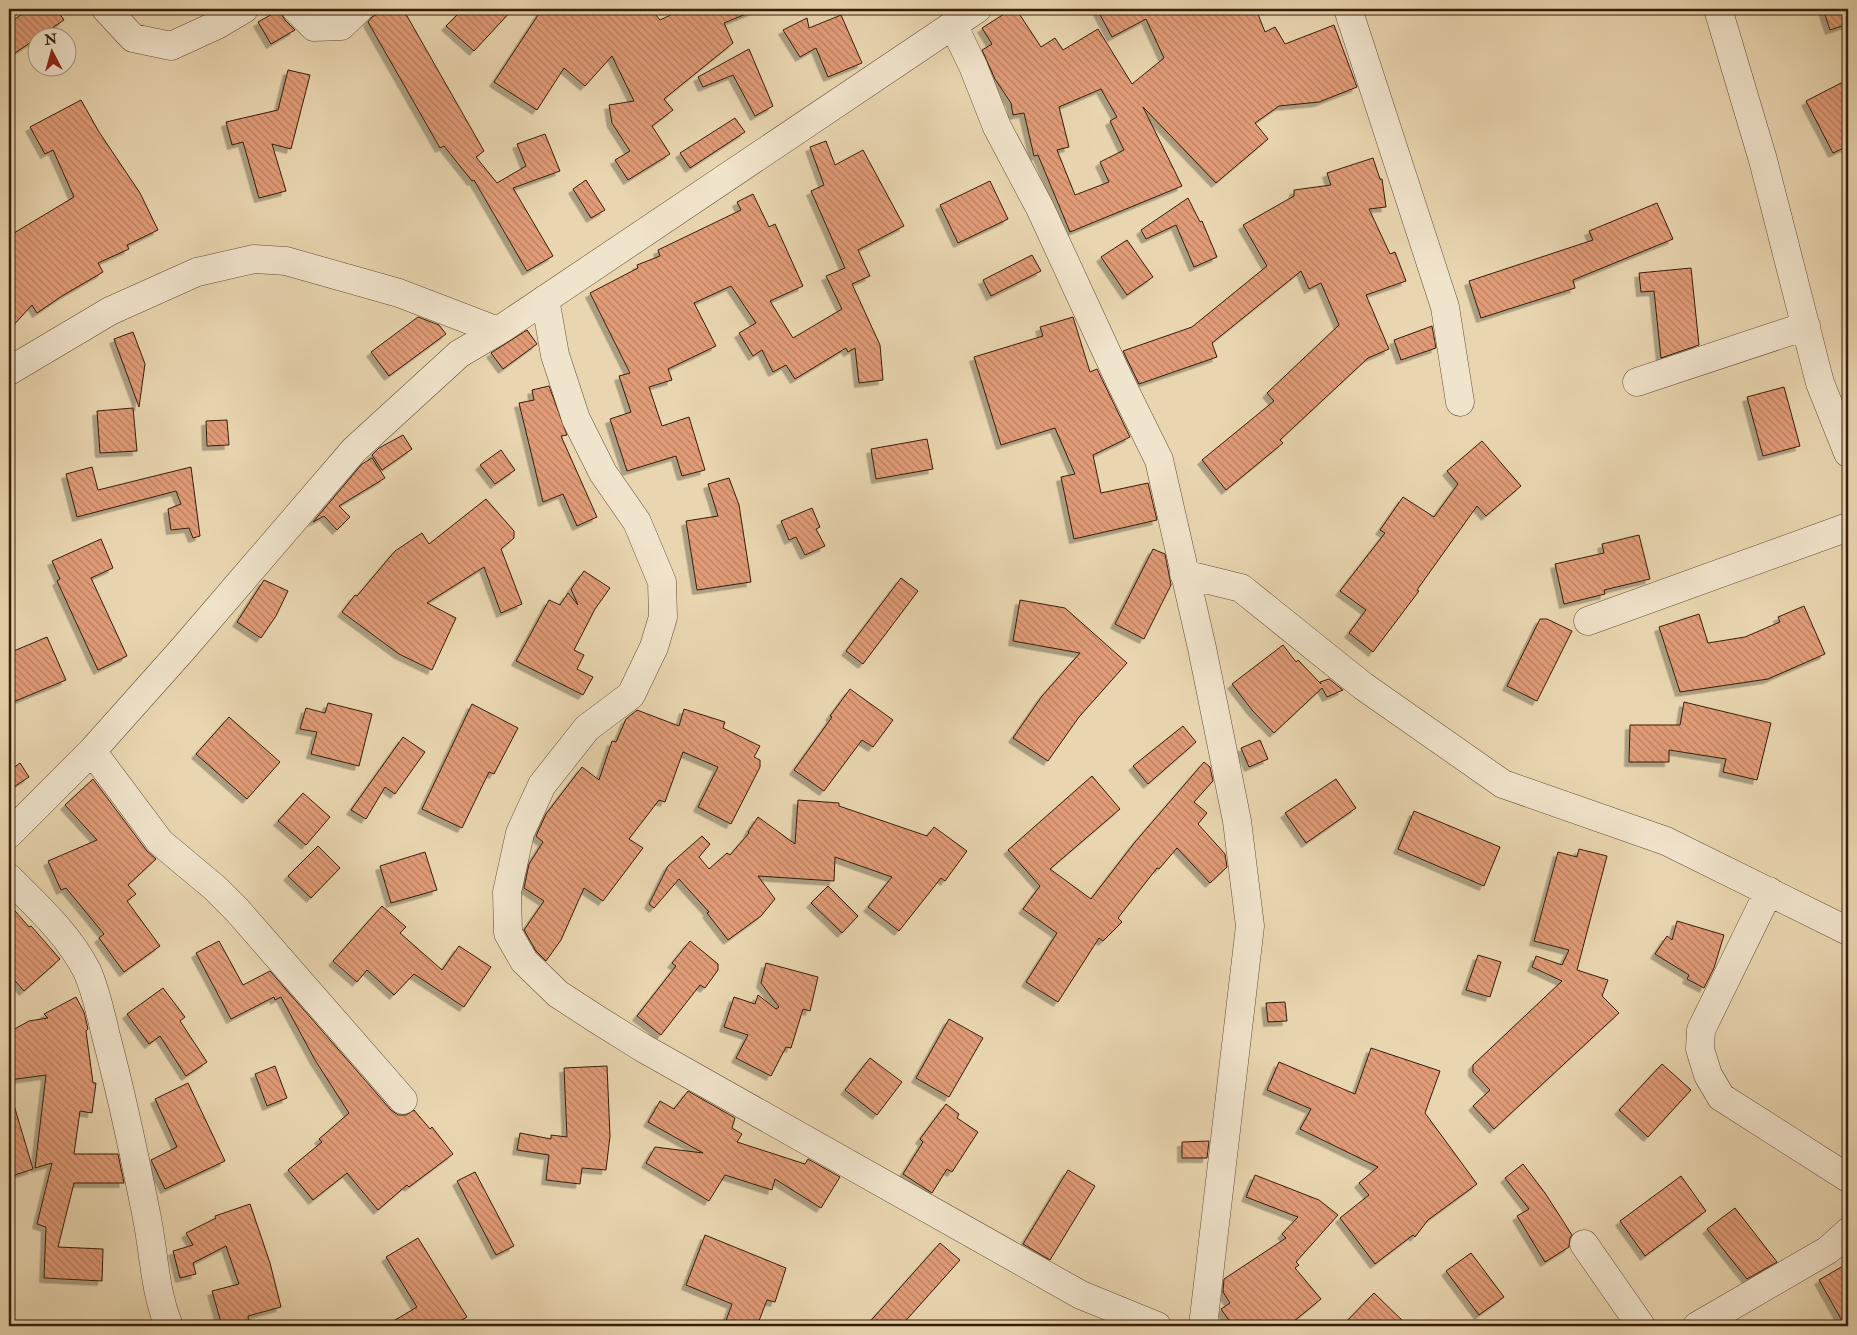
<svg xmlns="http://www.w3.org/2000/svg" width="1857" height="1335" viewBox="0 0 1857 1335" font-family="'IM FELL Double Pica',serif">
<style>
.building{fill:url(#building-back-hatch);stroke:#361d0a;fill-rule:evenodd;filter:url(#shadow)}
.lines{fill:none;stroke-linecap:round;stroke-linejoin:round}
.minor-casing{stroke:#634b34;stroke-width:29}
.minor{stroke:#f1e4cc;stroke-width:28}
</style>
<defs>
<pattern id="building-back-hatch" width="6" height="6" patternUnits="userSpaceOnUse" patternTransform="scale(1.25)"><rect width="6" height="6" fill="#e29c78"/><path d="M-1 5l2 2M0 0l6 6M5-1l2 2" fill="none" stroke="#b87f61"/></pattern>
<filter id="shadow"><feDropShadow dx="-4.5" dy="4.5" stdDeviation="0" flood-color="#0004"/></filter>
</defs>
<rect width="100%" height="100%" fill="#e9d6b0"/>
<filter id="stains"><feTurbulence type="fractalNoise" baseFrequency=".004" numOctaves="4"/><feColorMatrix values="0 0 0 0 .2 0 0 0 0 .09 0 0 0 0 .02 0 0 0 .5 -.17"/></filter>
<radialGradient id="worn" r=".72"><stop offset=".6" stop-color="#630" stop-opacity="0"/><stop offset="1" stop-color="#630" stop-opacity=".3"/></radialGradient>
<path class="building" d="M30 9H56L64 20 9 57V23Z
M281 9V14L285 20 295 30 271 44 258 22Z
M386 9H403L484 151 476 157 497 183 526 166 517 144 545 134 560 171 513 188 553 256 527 271 474 180 472 181 444 146 440 148 368 22 372 17Z
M463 9H513L474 51 446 26Z
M542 9H651L660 20 683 9H758L724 23 733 43 664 99 673 110 652 126 670 154 628 180 615 160 630 151 612 123 609 105 634 101 612 56 585 86 564 68 537 110 494 82Z
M1012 9H1016L1041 47 1055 38 1063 50 1098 29 1132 84 1164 58 1146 19 1112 37 1097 9H1256L1265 32 1275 27 1285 44 1334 25 1357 87 1319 102 1279 106 1255 123 1268 139 1216 183 1143 107 1182 186 1070 232 1038 155 1034 156 1024 113 1013 115 1011 103 995 79 982 50 992 44 982 28ZM1101 89 1117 117 1110 121 1124 150 1100 162 1109 182 1075 195 1057 150 1069 147 1059 107Z
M1823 9H1848V24L1830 30Z
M841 15 862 63 828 77 816 48 800 57 783 30 807 18 809 28Z
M749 49 773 106 755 116 733 75 703 87 698 77Z
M288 70 310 75 291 149 272 144 286 191 259 198 243 142 232 145 226 122 278 110Z
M1843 82 1848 92V146L1833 153 1806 101Z
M81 100 99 132 140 193 158 230 127 245 129 249 98 263 103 272 62 296 37 313 32 305 9 330V236L74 197 53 150 45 154 30 127Z
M735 118 745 132 690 168 680 153Z
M826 141 835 165 863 150 904 226 858 250 870 276 852 284 880 345 883 380 859 383 855 348 848 352 846 348 795 379 786 365 773 372 762 350 753 356 739 333 756 323 731 286 694 303 716 346 668 369 672 380 649 387 662 426 689 417 705 470 682 476 676 456 627 471 610 419 631 412 619 376 630 373 590 293 638 268 637 265 660 256 658 250 741 210 737 202 753 194 769 227 775 224 803 286 770 301 793 338 842 309 826 276 845 268 811 191 824 185 810 147Z
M1373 158 1380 179H1382L1386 207 1369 209 1390 254 1395 252 1406 281 1366 295 1389 349 1368 358 1280 440 1283 443 1226 490 1202 460 1274 401 1267 393 1339 325 1321 283 1309 289 1301 271 1212 343 1217 357 1139 384 1123 351 1192 327 1267 266 1243 225 1294 196V190L1331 185 1327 173Z
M586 180 605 210 591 218 573 189Z
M990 181 1008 219 958 243 940 205Z
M1188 198 1200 222 1202 221 1217 257 1194 267 1176 225 1146 239 1141 230Z
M1657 203 1673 239 1573 280 1575 288 1481 318 1469 281 1593 240 1589 231Z
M1127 240 1153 277 1127 295 1101 257Z
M1032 255 1041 271 991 296 983 280Z
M1691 268 1699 345 1661 358 1654 291 1641 292 1639 273Z
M418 317 439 325 446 334 389 376 371 352Z
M1073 317 1090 372 1097 369 1130 437 1093 455 1101 493 1148 483 1157 520 1074 539 1061 477 1075 474 1055 428 1001 445 974 357 1043 336 1040 327Z
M1432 326 1436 348 1401 360 1394 340Z
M527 330 537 344 503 369 491 353Z
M133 332 145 364 139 407 114 339Z
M549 386 567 435 561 436 597 517 577 526 563 494 543 502 519 403 534 400 532 390Z
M1784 387 1800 446 1763 456 1747 397Z
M133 408 137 451 100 453 97 411Z
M227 420 229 445 207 446 206 421Z
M403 435 412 449 382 470 372 455 379 448Z
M927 439 933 469 876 479 871 449Z
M1482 441 1521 486 1486 516 1477 506 1417 590 1419 591 1373 652 1349 633 1366 610 1340 591 1385 533 1380 530 1403 497 1434 517 1458 484 1447 471Z
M501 450 515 470 495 484 480 465Z
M372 458 385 478 339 506 350 517 337 530 324 516 313 522 362 464Z
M92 467 98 490 191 467 200 536 193 538 189 528 171 530 168 509 181 504 176 491 77 517 66 474Z
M729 478 739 505 751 582 697 590 686 521 718 516 708 484Z
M486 499 514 531V538L501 549 522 604 501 613 484 567 427 603 456 618 432 670 399 654 342 612 355 595 357 596 395 551 422 533 429 544Z
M812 508 820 527 816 529 825 546 805 555 796 537 789 540 781 521Z
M1639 535 1650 579 1604 590 1605 594 1564 604 1555 564 1604 553 1602 544Z
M101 539 113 568 91 578 127 656 98 670 57 581 60 579 52 561Z
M1153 549 1165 554 1171 585 1144 639 1115 624Z
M584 571 610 588 595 609 574 650 584 655 577 669 593 677 583 695 516 661 549 600 560 605 568 593 578 605 571 589Z
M901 578 918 591 863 664 846 651Z
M264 580 288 591 276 616 261 638 237 622Z
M1020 600 1065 608 1127 663 1079 717 1048 761 1013 738 1042 696 1080 653 1013 641Z
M1804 606 1825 654 1768 679 1680 692 1659 627 1699 614 1708 643 1745 637 1780 622 1778 617Z
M1540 619H1547L1572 631 1537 701 1507 686Z
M47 637 66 680 13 702 9 693V653Z
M1283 645 1296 662 1298 660 1321 684 1320 682 1329 679 1343 690 1327 697 1322 688 1274 733 1252 710 1232 684Z
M850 689 893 720 873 747 862 740 824 791 794 770 832 717 830 716Z
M1684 702 1771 723 1757 780 1723 772 1726 759 1669 750V762H1629L1630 725H1680Z
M328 703 372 714 359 766 311 754 317 732 300 729 306 708 325 713Z
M472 704 518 728 494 774 489 772 462 828 422 809Z
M684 709 725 722 723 728 760 746 754 757 760 760V767L731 824 698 807 718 767 683 752 665 802 659 800 629 839 643 848 603 901 584 888 561 940 546 961 536 951 524 930 544 901 524 888 529 864 543 842 536 836 546 814 582 767 599 780 612 741 616 742 626 719 637 710 679 726Z
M229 717 280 762 247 799 196 754Z
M1183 726 1196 742 1148 784 1133 766Z
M403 737 425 752 395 794 385 787 366 819 351 810Z
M1260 740 1268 759 1249 767 1241 748Z
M1204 762 1210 767 1213 781 1194 802 1207 813 1198 824 1225 854 1227 867 1210 883 1177 848 1159 869 1157 868 1118 918 1122 922 1103 941 1099 938 1058 1002 1026 982 1057 933 1023 909 1040 886 1008 850 1092 776 1120 809 1050 869 1091 899 1135 842Z
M20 763 29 777 9 790V771Z
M93 779 147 851 156 859 128 885 136 894 127 901 160 946 124 972 99 938 104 934 66 888 61 890 48 861 97 840 65 805Z
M1336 779 1356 808 1306 843 1285 813Z
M303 793 330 817 306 845 278 821Z
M798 800 839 803V806L927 836 934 827 967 851 945 881 941 878 899 931 868 907 892 877 835 857 834 881 758 876 775 899 761 916 728 940 707 913 709 912 679 879 654 908 649 904 668 866 702 836 710 844 699 857 709 869 727 853 730 855 749 833 748 832 758 817 795 844Z
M1414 811 1500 847 1484 886 1398 849Z
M318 846 340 868 311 898 288 876Z
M1579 849 1607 856 1577 970 1608 980 1602 996 1619 1013 1494 1129 1473 1106 1490 1090 1473 1072V1065L1562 981 1532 967 1536 956 1562 965 1569 950 1534 941 1558 852 1577 857Z
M425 852 437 890 391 903 380 866Z
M828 886 858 916 842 933 811 903Z
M9 904 29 927 31 926 60 959 24 991 9 974Z
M382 906 406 927 400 933 442 970 459 946 491 967 464 1007 414 974 394 995 367 970 357 982 333 961Z
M1677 921 1724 935 1714 968 1704 988 1687 979 1689 975 1655 954 1667 936 1672 940Z
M219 941 243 985 270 971 391 1110 398 1115H406L414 1110 430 1129 432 1127 453 1154 409 1187 407 1185 378 1210 347 1173 313 1200 288 1170 322 1142 319 1139 349 1113 315 1060 281 997 275 1000 274 997 231 1019 196 953Z
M690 941 718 964V970L705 988 700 985 661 1035 637 1016 676 966 672 963Z
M1478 955 1501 962 1490 997 1466 990Z
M766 963 818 977 810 1011 803 1009 791 1048 786 1047 771 1076 736 1058 748 1035 724 1027 734 997 755 1004 758 995 776 1009 779 1007 761 983Z
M163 988 185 1017 180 1021 207 1062 186 1076 160 1036 149 1044 127 1014Z
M76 997 84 1012 88 1029 86 1031 93 1083H96L92 1113 80 1111 74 1154H118L124 1183H74L58 1247 103 1249 102 1281 44 1278 46 1227 37 1224 52 1163 35 1168 46 1075 9 1080V1032L29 1021 48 1018 44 1014Z
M1285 1002 1287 1021 1268 1022 1266 1003Z
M949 1019 983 1038 949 1097 916 1078Z
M1371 1048 1440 1071 1425 1113 1477 1184 1428 1220 1415 1237 1413 1235 1375 1264 1340 1218 1369 1195 1359 1183 1378 1167 1300 1129 1311 1109 1267 1090 1279 1062 1355 1094Z
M870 1058 902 1082 877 1115 845 1090Z
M1662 1064 1691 1090 1648 1137 1619 1110Z
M275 1066 287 1098 267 1106 255 1074Z
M607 1066 610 1136 606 1170 582 1168 580 1184 546 1180 549 1155 517 1150 520 1133 551 1139V1135L567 1137 564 1068Z
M188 1083 225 1161 165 1189 151 1160 177 1147 155 1099Z
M688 1091 735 1118 732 1128 742 1134 737 1142 805 1164 808 1159 840 1177 821 1208 775 1179 772 1190 725 1175 709 1201 646 1163 655 1147 703 1153 648 1122 660 1101 674 1109Z
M13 1102 33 1169 9 1177V1103Z
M946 1104 959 1114 957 1118 978 1132 952 1172 947 1169 932 1193 903 1174 923 1142 920 1139Z
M1209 1141 1207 1158H1182V1142Z
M1523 1164 1545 1193 1572 1235 1570 1238 1569 1247 1545 1262 1517 1216 1529 1209 1505 1178Z
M1068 1170 1095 1186 1050 1260 1023 1244Z
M475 1172 514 1246 496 1255 457 1181Z
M1255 1175 1319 1200 1338 1215 1296 1262 1299 1265 1295 1268 1321 1299 1288 1326H1233L1221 1309 1230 1303 1223 1292 1224 1279 1286 1238 1282 1234 1298 1217 1246 1197Z
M1681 1176 1706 1211 1645 1256 1620 1221Z
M250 1204 270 1263 281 1307 248 1316 249 1326H222L212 1291 239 1284 226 1246 193 1263 196 1274 180 1278 173 1251 193 1245 186 1233 216 1218 215 1216Z
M1735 1208 1777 1262 1747 1279 1707 1229Z
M705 1235 786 1268 775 1302 767 1300 757 1326H724L732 1304 686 1285Z
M418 1238 467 1317 452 1326H385L417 1307 386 1257Z
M940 1243 960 1260 901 1326H866Z
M1471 1253 1504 1297 1479 1315 1446 1271Z
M1848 1263V1326H1845L1819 1280Z
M1374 1293 1408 1326H1342Z"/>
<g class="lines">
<g class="minor-casing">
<path id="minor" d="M106 9 133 38 171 46 217 25 244 9
M296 9 314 27 341 26 359 9
M1348 9 1445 307 1460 402
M1718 9 1763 160 1820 383 1848 453
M953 25 973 66 997 127 1040 208 1119 379 1159 460 1202 648 1237 821 1250 926 1203 1326
M545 299 555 355 576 419 603 473 637 522 662 582 663 617 654 647 631 695 587 728 542 785 520 833 507 892 508 933 524 961 558 994 598 1020 643 1048 1081 1295 1157 1326
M9 371 110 311 197 272 254 259 286 261 399 293 498 331
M1637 382 1806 326
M1184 574 1241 588 1363 686 1503 784 1666 841 1848 931
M1588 621 1848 527
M92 751 160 842 215 888 237 910 403 1100
M9 834 92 751 183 649 354 450 459 354 498 331 977 9
M9 878C37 906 69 935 87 971 96 991 101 1015 106 1036 122 1096 135 1158 147 1218 154 1254 155 1293 169 1326
M1769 891 1701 1030 1700 1049 1708 1075 1721 1097 1848 1178
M1584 1244 1641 1326
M1697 1326 1828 1250 1848 1232"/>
</g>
<use href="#minor" class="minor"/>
</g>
<rect width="1857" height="1335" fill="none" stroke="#e9d6b0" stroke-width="30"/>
<rect x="10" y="10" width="1837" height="1315" fill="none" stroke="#361d0a" stroke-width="2.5"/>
<rect x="15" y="15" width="1827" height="1305" fill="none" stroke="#361d0a"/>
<g transform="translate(52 52) rotate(354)"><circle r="24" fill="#f1e4cc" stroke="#a6947e"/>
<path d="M0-4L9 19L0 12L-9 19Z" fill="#8f2418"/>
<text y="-8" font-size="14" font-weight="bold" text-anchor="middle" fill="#361d0a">N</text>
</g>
<rect width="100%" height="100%" filter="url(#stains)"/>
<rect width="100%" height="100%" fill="url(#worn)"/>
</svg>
